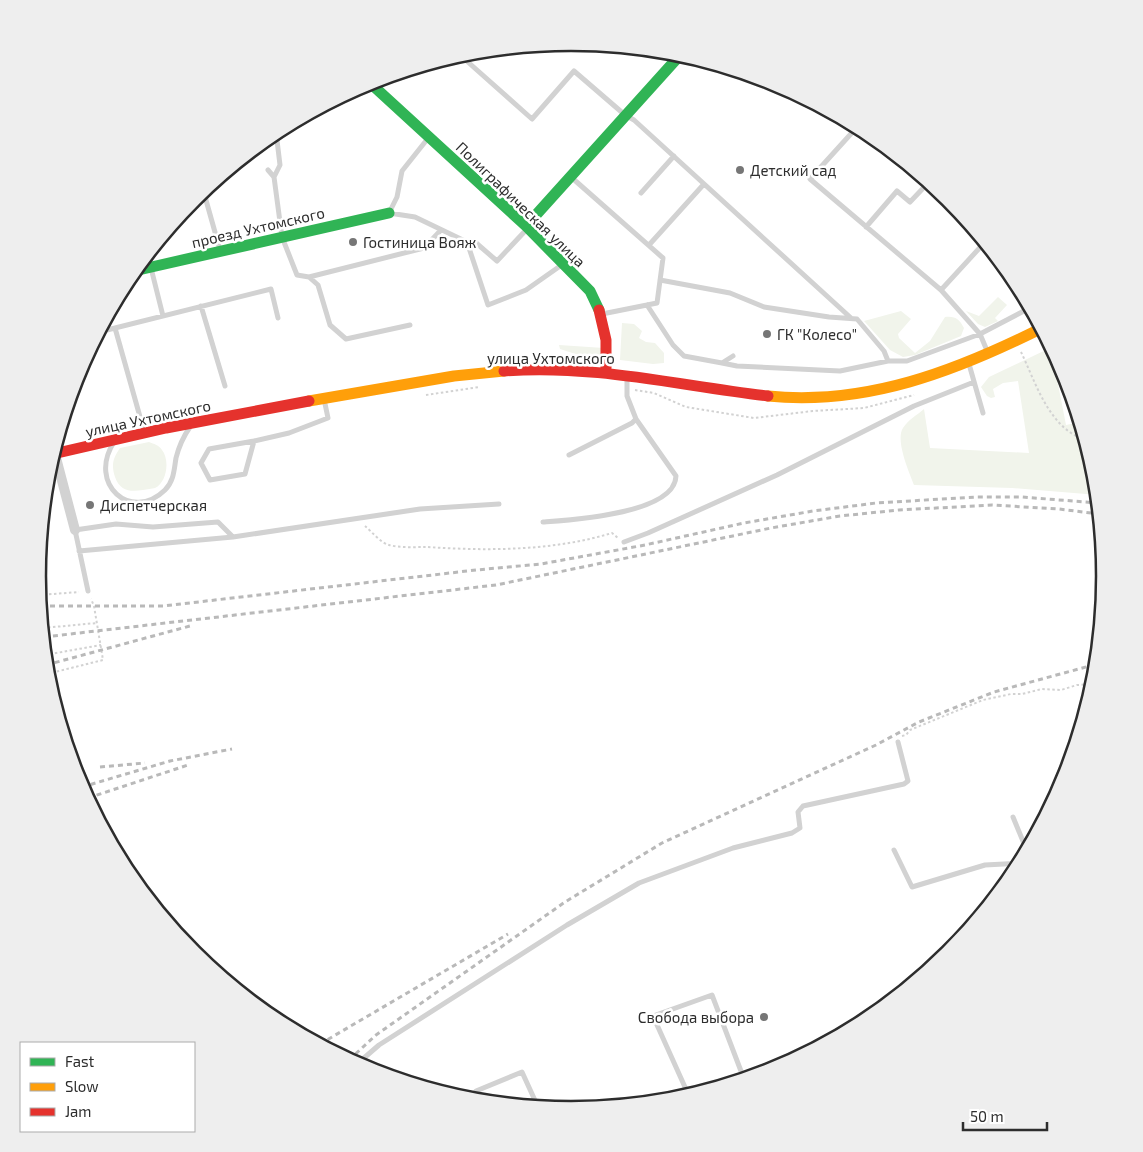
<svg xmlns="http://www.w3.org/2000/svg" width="1143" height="1152" viewBox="0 0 1143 1152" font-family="'Exo 2',sans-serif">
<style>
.green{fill:#f1f4eb}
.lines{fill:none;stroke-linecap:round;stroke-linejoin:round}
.path{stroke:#d2d2d2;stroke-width:2;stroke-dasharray:2.5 2.5;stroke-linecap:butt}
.lane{stroke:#d2d2d2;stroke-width:5}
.street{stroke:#d2d2d2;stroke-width:10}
.fast{stroke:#30b455;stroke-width:11}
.slow{stroke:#ff9f0a;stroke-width:11}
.jam{stroke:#e5322d;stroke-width:11}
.rail{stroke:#b9b9b9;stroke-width:3;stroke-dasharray:5 4;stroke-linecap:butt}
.poi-dot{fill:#767676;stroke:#fff;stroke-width:2}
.labels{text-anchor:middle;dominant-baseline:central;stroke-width:5;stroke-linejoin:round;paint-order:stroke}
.poi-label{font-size:15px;fill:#2d2d2d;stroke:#fff;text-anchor:start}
.street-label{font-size:15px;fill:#2d2d2d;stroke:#fff}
.rim{fill:none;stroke:#2d2d2d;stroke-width:2.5}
</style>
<rect width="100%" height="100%" fill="#fff"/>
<path class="green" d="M998 297 1007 305 995 318 998 321 985 327 978 324 966 311 979 316Z
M901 311 911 319 898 334 899 338 915 353 930 341 945 317C956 316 959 319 964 328L961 336 915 355 903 357 890 350 864 321Z
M622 323 634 324 642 331 639 338 646 342 655 343 664 353V363L653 364 620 360Z
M559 345 604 348 600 356 591 359 560 349Z
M1052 347 1065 372 1057 379 1066 425 1080 422 1095 472 1098 495 1012 488 914 485C909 472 895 440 903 428 908 420 917 415 924 409L930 448 1029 453 1018 381 1003 383 993 389 995 397 991 398 987 396 981 387 989 377Z
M149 442C154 444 159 445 162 450 170 460 167 482 155 488 152 489 147 489 143 490 130 492 120 491 115 477 111 465 113 458 120 448Z"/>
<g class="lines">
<path class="path" d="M1021 352C1036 383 1049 429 1086 440
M635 390 654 393 686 407 754 418 813 411 864 408 914 395
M426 395 479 387
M365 526C372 532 381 543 389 545 400 548 415 547 427 547 488 551 553 551 612 533L618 538
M39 595 79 592
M43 628 97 623
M45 655 101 645
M47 674 103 660 94 606 91 599
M902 736 906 735 910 730 983 700 1011 694H1022L1042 689 1061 690 1077 685 1094 684"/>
<path class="lane" d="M460 55 532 119 574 71 625 115 634 120 851 318
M858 126 810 179 941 290 985 242
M276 132 280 165 274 177 282 237 297 275 309 277 318 285 330 325 346 339 410 325
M429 137 402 171 397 197 389 213 415 217 467 242H475L497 261 527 229
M268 170 274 177
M571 177 663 258 657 303 602 314
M200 193H204L220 250
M641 193 674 156
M866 227 897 191 910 202 929 182
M467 242 488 305 526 290 563 264
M649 245 704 184
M151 268 163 316
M309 277 424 248 441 230
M660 280 730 293 764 307 829 317 857 319 884 351 888 361
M941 290 980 334 988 353
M647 305 673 345 684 356 722 363 733 356
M201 306 225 386
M115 328 144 431
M99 332 271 289 278 318
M722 363 737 366 840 371 888 361H907L980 334 1022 312 1030 306
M969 364 983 413
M254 441 245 474 210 480 201 463 209 449 254 441 289 433 328 418 324 399
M114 442C87 484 131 523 165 490 174 481 174 470 176 458 179 446 183 437 190 427
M569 455 632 423 636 419 627 396V375
M543 522C570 520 675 514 676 476L636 419
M624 542 648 533 777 475 914 406 974 382
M79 551 233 537
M88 591 75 530 116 524 153 527 218 522 233 537 420 509 499 504
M1013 817 1027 851
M894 850 912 887 985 865 1021 863
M357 1064 379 1045 567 925 639 883 733 848 792 833 800 828 798 812 803 806 904 784 908 781 898 742
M689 1096 653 1016 712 995 744 1079
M471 1100 476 1091 522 1072 538 1107"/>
<path class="street" d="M55 454 75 530"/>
<path class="fast" d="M369 82 526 226 590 291 599 310
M526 226 681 54
M134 271 389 213"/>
<path class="slow" d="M768 396C866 406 956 371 1042 328
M309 401 454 376 504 371"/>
<path class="jam" d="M599 310 606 340V372
M504 371C594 364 680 386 768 396
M53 454 166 428 309 401"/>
<path class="rail" d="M41 606H163L476 570 541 564 645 545 744 523 813 511 876 503 976 497H1022L1098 503
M44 637 496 585 771 528 840 516 899 510 992 505 1059 509 1099 514
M46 665 190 626
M100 767 145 763
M82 787 170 761 232 749
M88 798 188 765
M93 809 100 806
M320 1044 508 934
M349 1060 376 1035 565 902 662 843 876 745 919 722 994 692 1097 664"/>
</g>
<g class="poi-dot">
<circle cx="740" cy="170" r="5"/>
<circle cx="353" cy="242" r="5"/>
<circle cx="767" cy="334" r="5"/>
<circle cx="90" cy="505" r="5"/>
<circle cx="764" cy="1017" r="5"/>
</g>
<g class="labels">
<g class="poi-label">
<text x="750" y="170">Детский сад</text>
<text x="363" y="242">Гостиница Вояж</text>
<text x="777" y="334">ГК "Колесо"</text>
<text x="100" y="505">Диспетчерская</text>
<text x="754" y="1017" text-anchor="end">Свобода выбора</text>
</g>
<g class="street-label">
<text transform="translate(521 204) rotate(44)">Полиграфическая улица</text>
<text transform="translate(258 227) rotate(-13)">проезд Ухтомского</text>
<text x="551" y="358">улица Ухтомского</text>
<text transform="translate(148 418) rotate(-12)">улица Ухтомского</text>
</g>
</g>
<path d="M0 0H1143V1152H0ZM46 576a525 525 0 1 1 1050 0a525 525 0 1 1-1050 0Z" fill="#eee" fill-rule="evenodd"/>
<path class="rim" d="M46 576a525 525 0 1 1 1050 0a525 525 0 1 1-1050 0Z"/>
<rect x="20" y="1042" width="175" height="90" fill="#ffffff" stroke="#ababab"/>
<rect x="30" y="1058" width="25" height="8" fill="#30b455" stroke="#ababab"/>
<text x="65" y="1067" font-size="15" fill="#2d2d2d">Fast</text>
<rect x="30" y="1083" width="25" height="8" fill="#ff9f0a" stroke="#ababab"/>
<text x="65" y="1092" font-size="15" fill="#2d2d2d">Slow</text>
<rect x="30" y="1108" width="25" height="8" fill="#e5322d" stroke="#ababab"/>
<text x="65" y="1117" font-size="15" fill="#2d2d2d">Jam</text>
<path d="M963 1122v8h84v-8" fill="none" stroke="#2d2d2d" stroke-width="2.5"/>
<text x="970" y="1122" font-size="15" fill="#2d2d2d" stroke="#ffffff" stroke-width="4" paint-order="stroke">50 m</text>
</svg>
